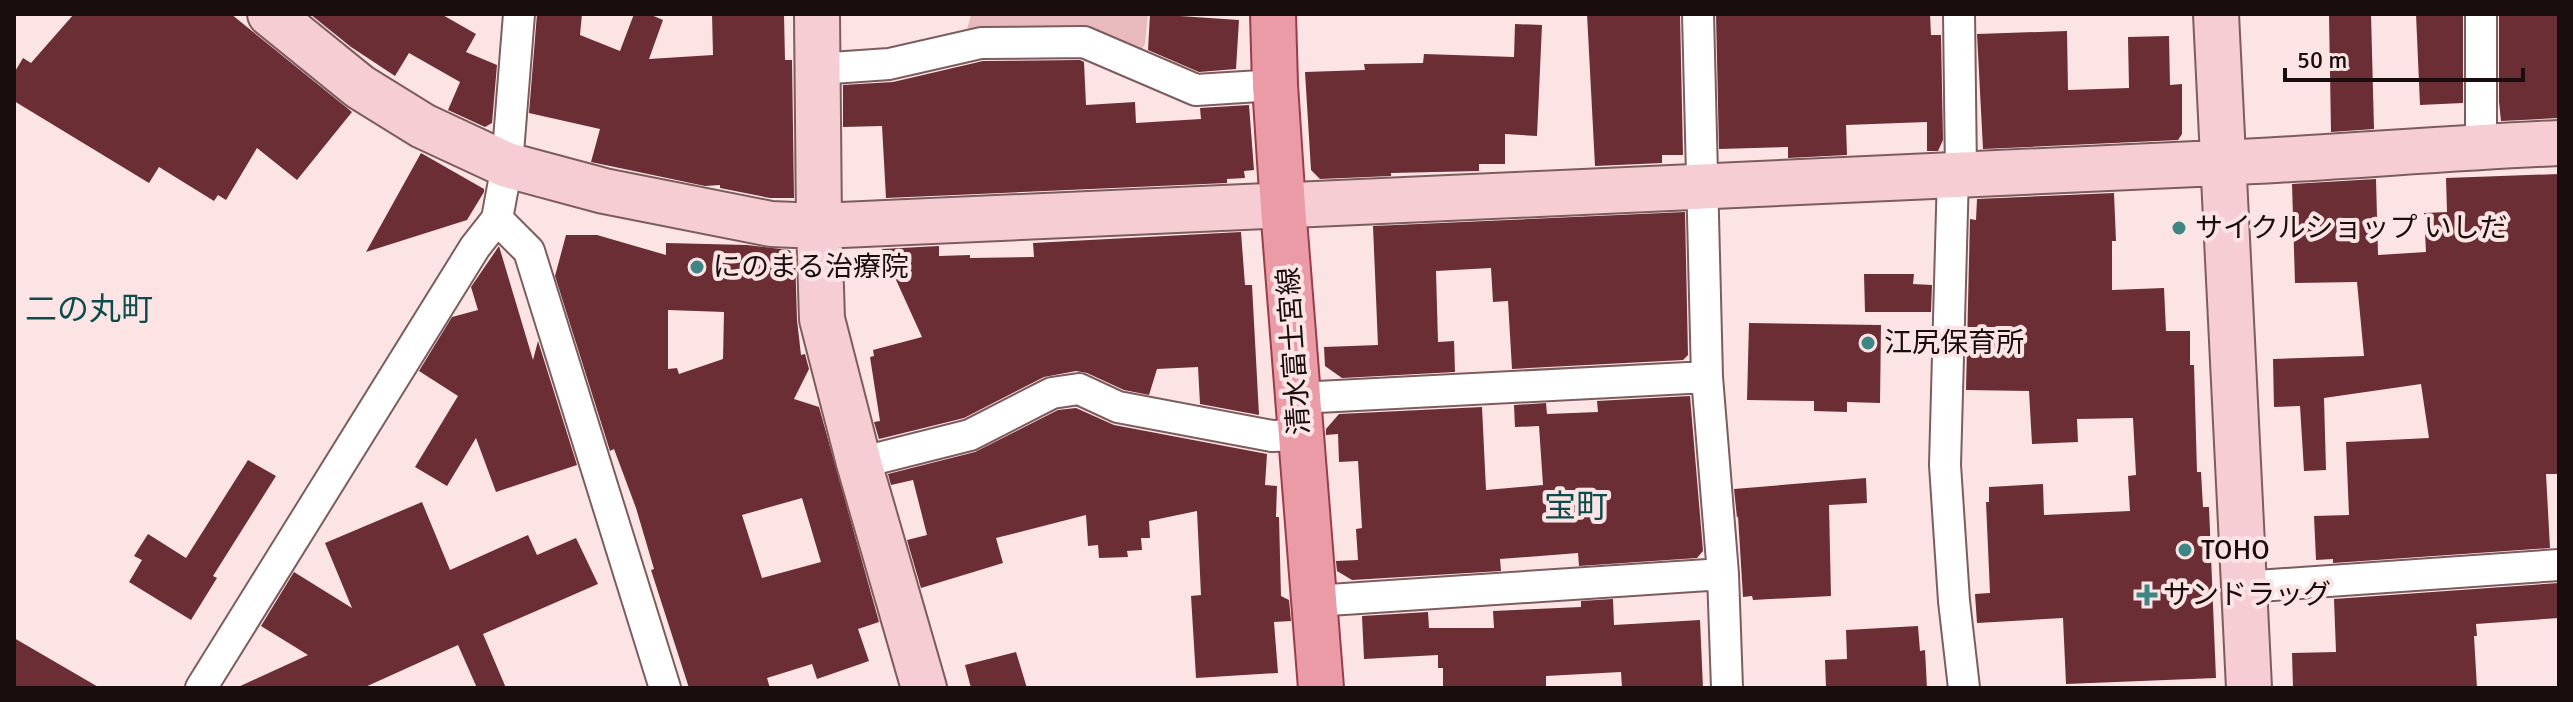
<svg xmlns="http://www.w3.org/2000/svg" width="2573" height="702" viewBox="0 0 2573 702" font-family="Signika,'Noto Sans JP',sans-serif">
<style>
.green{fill:#e8babd}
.building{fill:#6b2e35;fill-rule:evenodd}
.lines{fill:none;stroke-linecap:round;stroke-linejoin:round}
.street-casing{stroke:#7d5c5e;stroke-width:34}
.secondary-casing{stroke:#7d5c5e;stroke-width:48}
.primary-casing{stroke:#983e4a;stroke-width:48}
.street{stroke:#fff;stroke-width:30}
.secondary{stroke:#f5cdd3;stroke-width:44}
.primary{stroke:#eb9ba6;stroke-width:44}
.poi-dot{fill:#3d8685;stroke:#fce4e5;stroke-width:3}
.labels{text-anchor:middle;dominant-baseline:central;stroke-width:8;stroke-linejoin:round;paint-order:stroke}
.poi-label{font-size:28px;fill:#190d0e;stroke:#fce4e5;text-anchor:start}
.street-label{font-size:28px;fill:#190d0e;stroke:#fce4e5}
.quarter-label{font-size:32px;fill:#0c4c4c;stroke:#fce4e5}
</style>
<rect width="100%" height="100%" fill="#fce4e5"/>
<path class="green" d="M971 14H1148L1145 44 1138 55 987 37 967 30Z"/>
<path class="building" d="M74 14H231L352 112 297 180 257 148 226 200 218 195 214 201 159 167 149 183 14 101V73L23 58 31 63Z
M310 14H441L476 34 466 52 497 65 492 123 485 127 448 110 460 82 409 53 395 76 351 47Z
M537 14H582L580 35 620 51 634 14H649L663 20 649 59 713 55 712 14H784L785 60H792L794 198H770L720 188V185L705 186 591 162 600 129 529 113Z
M1150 14 1239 20 1236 69 1199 72 1148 50Z
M1587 14H1680L1683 155H1662V163L1595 166Z
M1716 14H1930L1931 35H1941L1943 140 1938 151H1927V122L1846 125 1847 155 1788 158V147L1719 149Z
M2329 14H2371L2374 129 2331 132Z
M2416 14H2463V103L2420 105Z
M2499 14H2559V118L2501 121 2499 102Z
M1515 24 1542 25 1537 136 1505 134V164H1479V171L1391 173V176L1320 179 1311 170 1305 72 1365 70 1364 64 1423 63 1424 54 1514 57Z
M2067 31 2068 90 2129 88 2128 37 2169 36 2170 85 2182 84V134L2178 140 1983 149 1977 34Z
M1080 60 1084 62 1086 105 1135 102 1136 123 1201 119 1200 108 1249 105 1254 170 1244 171 1245 178 1227 179V183L886 198 882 126 843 127V85L893 82 983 61Z
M421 153 484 189V192L467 220 366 252Z
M2559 174V474H2546L2550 548 2333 563V559L2316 560 2314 516 2349 515 2346 442 2429 438 2421 384 2324 398 2326 470 2304 471 2300 406 2274 407 2273 359 2364 356 2357 282 2295 283 2292 184 2376 179 2378 255 2426 252 2424 213 2447 212 2446 178Z
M2114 193 2116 241H2112V290L2164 288 2166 331H2190V365H2194L2197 472H2201L2203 507H2209L2216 678 2066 684 2063 618 1977 623 1975 594 1990 593 1986 502H1989V487L2043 484 2044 515 2130 511 2128 476 2136 475 2133 418 2077 419 2078 442 2032 444 2029 391 1966 390 1970 219 1976 220 1977 199Z
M1685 212 1688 355 1683 360 1512 369 1508 301 1493 302 1491 268 1436 271 1438 342 1454 341 1455 372 1342 378 1325 366 1324 347 1378 345 1373 226Z
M1241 232 1245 285H1252L1259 415 1200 404 1198 367 1157 369 1149 395 1124 390 1087 373 1076 371 1044 377 964 418 879 439 874 422 880 421 870 357 874 356 873 350 922 337 882 249 939 246V256L970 255V258L1034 257 1033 243Z
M566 235H597L666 255V243L747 245 789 250 795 256 797 320 801 355 805 354 809 369 794 399 819 407 879 622 858 629 869 661 817 679 812 664 767 678 770 688H689L651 570 654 569 636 508 614 449 610 451 555 276ZM668 310 724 312 723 359 679 374 677 368 668 369ZM802 498 821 562 762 578 742 515Z
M499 246 533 360 538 341 577 465 496 492 476 438 447 486 415 467 458 396 419 371 452 317 478 310 471 287Z
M1864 274H1914L1913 284 1932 285 1931 312H1865Z
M1749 323 1881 325 1880 403 1847 402V412L1814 411V401L1747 400Z
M1690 396 1703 551 1697 558 1579 566 1578 553 1500 559 1501 571 1352 580 1337 571 1336 561 1358 560 1356 529 1362 528 1358 461 1339 462 1338 434 1326 435V429L1339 414 1482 407 1486 490 1543 485 1539 426 1515 427 1514 405 1546 403 1547 414 1598 412 1597 401Z
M1076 408 1114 425 1267 454 1265 485 1277 486 1276 517H1279L1281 596 1289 600 1291 621 1274 622 1278 673 1196 678 1191 596 1201 595 1197 511 1149 521 1150 538H1141L1142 550 1127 551 1128 557 1099 558 1098 545 1088 546 1086 515 996 538 1003 563 921 588 907 540 927 535 913 480 891 485 888 474 975 452 1058 410Z
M248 460 276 476 213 576 217 578 191 620 129 582 142 560 134 556 148 534 186 558Z
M1866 478 1867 503 1829 505 1831 596 1753 600 1752 596 1743 597 1738 516 1737 518 1734 489Z
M422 502 450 570 528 535 537 555 576 538 598 584 483 634 506 688H477L458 645 363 688H236L308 655 261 626 294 572 352 608 325 543Z
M2559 583V618L2476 624 2477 636H2474L2477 688H2293L2292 653 2336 652 2334 599Z
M1613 599 1614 625 1700 620 1703 688H1622L1621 672 1546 676V688H1443V668H1438V655L1364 659 1362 616 1428 612 1429 628H1494L1493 611 1581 607V601Z
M1918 626 1920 651 1925 650 1927 688H1826L1825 660 1847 659 1846 630Z
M14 638 100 688H14Z
M1016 652 1027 688H971L965 665Z"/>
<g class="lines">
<g class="street-casing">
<path id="street" d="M1698 14 1707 377 1723 574 1727 688
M1959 14 1961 173
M817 69 889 64 981 43 1084 42 1196 90 1275 85
M2481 146V14
M1953 174 1945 465 1954 601 1964 688
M497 219 529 251 665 688
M1298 398 1707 377
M859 463 970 435 1052 393 1079 389 1118 407 1272 436 1300 435
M2243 587 2559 565
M1314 601 1723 574
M201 688 475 247 497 219 507 165 519 14"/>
</g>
<g class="secondary-casing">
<path id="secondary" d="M270 14 360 87 423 126 507 165 604 191 771 224 819 226C1285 206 1752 184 2218 163 2332 158 2445 148 2559 143
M817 14 819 226 822 319 859 463 924 688
M2216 14 2249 688"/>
</g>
<g class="primary-casing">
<path id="primary" d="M1273 14 1275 85 1283 207 1321 688"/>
</g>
<use href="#street" class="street"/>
<use href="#secondary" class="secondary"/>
<use href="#primary" class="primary"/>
</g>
<g class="poi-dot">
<circle cx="2179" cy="228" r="8"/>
<circle cx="697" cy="267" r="8"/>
<circle cx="1868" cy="343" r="8"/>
<circle cx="2185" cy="550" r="8"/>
<path d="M2143 583h8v8h8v8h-8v8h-8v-8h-8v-8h8z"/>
</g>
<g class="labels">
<g class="poi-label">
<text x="2195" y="228">サイクルショップ いしだ</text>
<text x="713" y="267">にのまる治療院</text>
<text x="1884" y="343">江尻保育所</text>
<text x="2201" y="550">TOHO</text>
<text x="2163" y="595">サンドラッグ</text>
</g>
<g class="street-label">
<text transform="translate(1294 351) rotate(-94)">清水富士宮線</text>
</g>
<g class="quarter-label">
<text x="89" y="309">二の丸町</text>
<text x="1576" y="506">宝町</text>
</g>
</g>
<rect width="2573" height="702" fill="none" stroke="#190d0e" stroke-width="32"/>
<path d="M2285 68v12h238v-12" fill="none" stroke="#190d0e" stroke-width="4"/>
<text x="2297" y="68" font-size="24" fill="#190d0e" stroke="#fce4e5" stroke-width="6" paint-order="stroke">50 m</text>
</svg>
